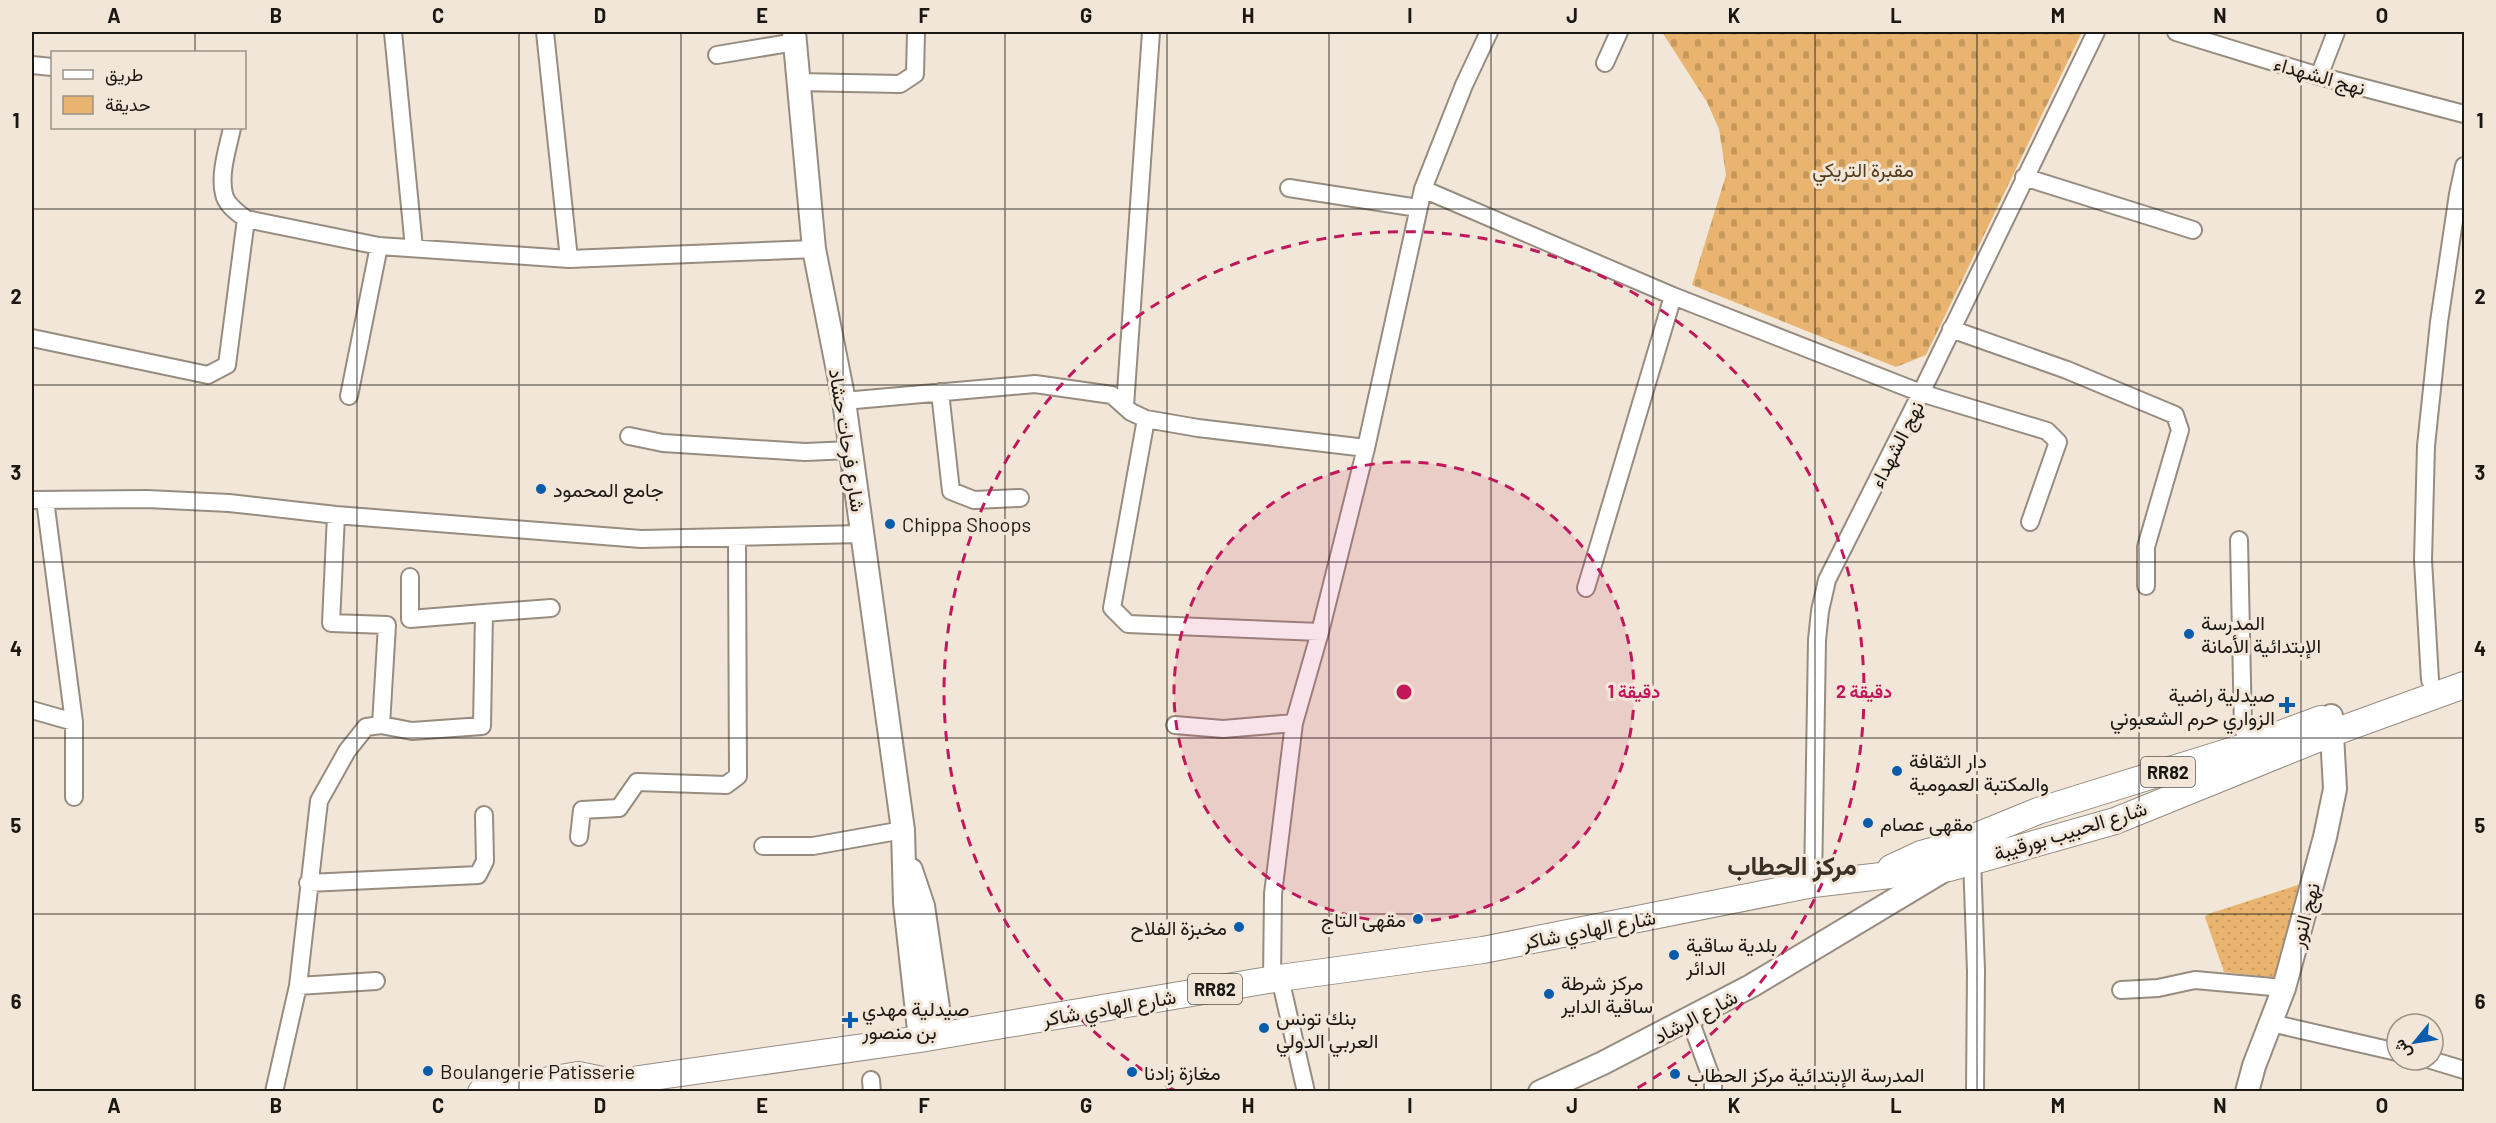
<svg xmlns="http://www.w3.org/2000/svg" width="2496" height="1123" viewBox="0 0 2496 1123" font-family="Barlow,Vazirmatn,sans-serif">
<style>
.green{fill:url(#green-dots)}
.cemetery{fill:url(#cemetery-stones)}
.lines{fill:none;stroke-linecap:round;stroke-linejoin:round}
.street-casing{stroke:#968c80;stroke-width:20}
.secondary-casing{stroke:#968c80;stroke-width:26}
.primary-casing{stroke:#968c80;stroke-width:28}
.street{stroke:#fff;stroke-width:16}
.secondary{stroke:#fff;stroke-width:22}
.primary{stroke:#fff;stroke-width:26}
.grid{fill:none;stroke:#1b1712;stroke-width:1.5;stroke-opacity:0.55}
.ring{fill:none;stroke:#c2185b;stroke-width:3;stroke-dasharray:10 8}
.poi-dot{fill:#075dab;stroke:#f1e6d8;stroke-width:2}
.labels{text-anchor:middle;dominant-baseline:central;stroke-width:6;stroke-linejoin:round;paint-order:stroke}
.shield{fill:#f1e6d8;stroke:#5b554d;stroke-width:1.5}
.shield-label{font-size:18px;font-weight:bold;fill:#1b1712}
.street-label{font-size:20px;fill:#1b1712;stroke:#f1e6d8}
.park-label{font-size:20px;fill:#553b18;stroke:#f1e6d8}
.poi-label{font-size:20px;fill:#1b1712;stroke:#f1e6d8;text-anchor:start}
.district-label{font-size:26px;font-weight:bold;fill:#3a3227;stroke:#f1e6d8}
.centre{fill:#c2185b;stroke:#f1e6d8;stroke-width:3}
.ring-label{font-size:18px;text-anchor:middle;font-weight:bold;fill:#c2185b;stroke:#f1e6d8;stroke-width:6;stroke-linejoin:round;paint-order:stroke}
.neatline{fill:none;stroke:#1b1712;stroke-width:2}
.grid-label{font-size:20px;text-anchor:middle;font-weight:bold;fill:#1b1712}
</style>
<defs>
<pattern id="green-dots" width="8" height="8" patternUnits="userSpaceOnUse" patternTransform="scale(1.5)"><rect width="8" height="8" fill="#e8b46f"/><path d="M2 2h.1M6 6h.1" fill="none" stroke="#c69a5f" stroke-width="1.8" stroke-linecap="round"/></pattern>
<pattern id="cemetery-stones" width="16" height="16" patternUnits="userSpaceOnUse" patternTransform="scale(1.5)"><rect width="16" height="16" fill="#e8b46f"/><path d="M2 7V4a2 2 0 0 1 4 0v3zM10 15v-3a2 2 0 0 1 4 0v3z" fill="#c69a5f"/></pattern>
</defs>
<rect width="100%" height="100%" fill="#f1e6d8"/>
<path class="green" d="M2304 883 2278 978 2224 972 2205 917 2208 914Z"/>
<path class="cemetery" d="M1662 32H2082L1926 355 1896 367 1692 285 1726 175 1719 129 1707 102Z"/>
<g class="lines">
<g class="street-casing">
<path id="street" d="M393 32 414 248
M545 32 569 259
M2176 32 2319 76 2464 114
M717 55 795 42
M1605 63 1619 32
M32 65 52 67
M2319 76 2336 32
M797 82 900 84 915 74 916 32
M232 128C228 148 219 173 224 194 226 205 238 213 246 219
M2024 177 2193 230
M1289 188 1418 208
M1423 189 1673 296 1921 393 2047 431 2058 442 2030 522
M1951 329 2067 370 2175 415 2180 430 2146 547V586
M32 338 208 375 227 365 246 219 379 246 569 259 814 249
M940 392 951 491 974 500 1020 498
M349 396 379 246
M844 401 1035 384 1112 395 1131 412 1146 419 1198 428 1366 448
M1125 406 1151 32
M1146 419 1112 608 1128 624 1320 632
M629 436 663 443 805 452 851 450
M32 500 147 499 229 503 336 515 641 539 863 534
M45 500 74 722V797
M2239 540 2243 729 2250 745
M410 577V619L484 613
M1586 588 1673 296
M2430 680 2423 560 2426 446 2439 322 2458 194 2464 166
M32 710 74 722
M381 725 412 731 482 726 484 613 551 608
M1175 725 1223 729 1294 723
M579 837 582 810 619 808 637 782 726 785 738 776 737 538
M763 846H813L903 830
M1972 859 1976 971 1975 1092
M308 883 478 875 485 861 484 815
M1813 884 1817 640 1820 611 1827 580 1921 393 2096 32
M1280 978 1306 1092
M1272 980 1273 894 1294 723 1320 632 1366 448 1423 189 1464 85 1489 32
M298 986 376 981
M2121 990 2158 988 2195 980 2284 988
M1690 1020 1713 1082V1092
M2271 1023 2397 1052
M2431 1060 2464 1070
M871 1080 872 1092
M274 1092 298 986 319 801 347 751 366 727 381 725 387 625 331 623 336 515"/>
</g>
<g class="secondary-casing">
<path id="secondary" d="M794 32 814 249 844 401 903 830 905 903 920 1039
M911 870 923 906 942 1035
M1540 1092 1603 1063 1751 986 1946 869
M2247 1092 2254 1066 2284 988 2325 837 2335 789 2331 716"/>
</g>
<g class="primary-casing">
<path id="primary" d="M1891 868 1921 854 1957 844 2038 811 2250 745 2321 719
M481 1092 578 1075 613 1082
M586 1092 639 1079 920 1039 1280 978 1483 950 1813 884 1949 868 2115 821 2332 733 2464 685"/>
</g>
<use href="#street" class="street"/>
<use href="#secondary" class="secondary"/>
<use href="#primary" class="primary"/>
</g>
<path class="grid" d="M195 32V52M357 32V1092M519 32V1092M681 32V1092M843 32V1092M1005 32V1092M1167 32V1092M1329 32V1092M1491 32V1092M1653 32V1092M1815 32V1092M1977 32V1092M2139 32V1092M2301 32V1092M195 128V1092M32 209H2464M32 385H2464M32 562H2464M32 738H2464M32 914H2464"/>
<circle cx="1404" cy="692" r="230" fill="#c2185b" fill-opacity=".12"/>
<g class="ring">
<circle cx="1404" cy="692" r="230"/>
<path d="M1174 1090A460 460 0 1 1 1634 1090"/>
</g>
<g class="poi-dot">
<circle cx="541" cy="489" r="6"/>
<circle cx="890" cy="524" r="6"/>
<circle cx="2189" cy="634" r="6"/>
<path d="M2284 696h6v6h6v6h-6v6h-6v-6h-6v-6h6z"/>
<circle cx="1897" cy="771" r="6"/>
<circle cx="1868" cy="823" r="6"/>
<circle cx="1418" cy="919" r="6"/>
<circle cx="1239" cy="927" r="6"/>
<circle cx="1674" cy="955" r="6"/>
<circle cx="1549" cy="994" r="6"/>
<path d="M847 1011h6v6h6v6h-6v6h-6v-6h-6v-6h6z"/>
<circle cx="1264" cy="1028" r="6"/>
<circle cx="428" cy="1071" r="6"/>
<circle cx="1132" cy="1072" r="6"/>
<circle cx="1675" cy="1074" r="6"/>
</g>
<g class="labels">
<g class="shield">
<rect x="2141" y="757" width="54" height="30" rx="4.5"/>
<rect x="1188" y="974" width="54" height="30" rx="4.5"/>
</g>
<g class="shield-label">
<text x="2168" y="772">RR82</text>
<text x="1215" y="989">RR82</text>
</g>
<g class="street-label">
<text transform="translate(2320 75) rotate(16)">نهج الشهداء</text>
<text transform="translate(848 440) rotate(81)">شارع فرحات حشاد</text>
<text transform="translate(1896 444) rotate(-63)">نهج الشهداء</text>
<text transform="translate(2070 830) rotate(-17)">شارع الحبيب بورقيبة</text>
<text transform="translate(2304 915) rotate(-75)">نهج النور</text>
<text transform="translate(1589 929) rotate(-11)">شارع الهادي شاكر</text>
<text transform="translate(1109 1007) rotate(-10)">شارع الهادي شاكر</text>
<text transform="translate(1695 1016) rotate(-28)">شارع الرشاد</text>
</g>
<g class="park-label">
<text x="1863" y="169">مقبرة التريكي</text>
</g>
<g class="poi-label">
<text x="553" y="489">جامع المحمود</text>
<text x="902" y="524">Chippa Shoops</text>
<text x="2201" y="622">المدرسة<tspan x="2201" dy="23">الإبتدائية الأمانة</tspan></text>
<text x="2275" y="694" text-anchor="end">صيدلية راضية<tspan x="2275" dy="23">الزواري حرم الشعبوني</tspan></text>
<text x="1909" y="760">دار الثقافة<tspan x="1909" dy="23">والمكتبة العمومية</tspan></text>
<text x="1880" y="823">مقهى عصام</text>
<text x="1406" y="919" text-anchor="end">مقهى التاج</text>
<text x="1227" y="927" text-anchor="end">مخبزة الفلاح</text>
<text x="1686" y="944">بلدية ساقية<tspan x="1686" dy="23">الدائر</tspan></text>
<text x="1561" y="982">مركز شرطة<tspan x="1561" dy="23">ساقية الداير</tspan></text>
<text x="862" y="1008">صيدلية مهدي<tspan x="862" dy="23">بن منصور</tspan></text>
<text x="1276" y="1017">بنك تونس<tspan x="1276" dy="23">العربي الدولي</tspan></text>
<text x="440" y="1071">Boulangerie Patisserie</text>
<text x="1144" y="1072">مغازة زادنا</text>
<text x="1687" y="1074">المدرسة الإبتدائية مركز الحطاب</text>
</g>
<g class="district-label">
<text x="1792" y="864">مركز الحطاب</text>
</g>
</g>
<circle cx="1404" cy="692" r="9" class="centre"/>
<g class="ring-label">
<text x="1634" y="698">1 دقيقة</text>
<text x="1864" y="698">2 دقيقة</text>
</g>
<rect width="2496" height="1123" fill="none" stroke="#f1e6d8" stroke-width="66"/>
<rect x="51" y="51" width="195" height="78" fill="#f1e6d8" stroke="#9b9389" stroke-width="1.5"/>
<rect x="63" y="70" width="30" height="9" fill="#ffffff" stroke="#9b9389" stroke-width="1.5"/>
<text x="105" y="81" font-size="18" fill="#1b1712">طريق</text>
<rect x="63" y="96" width="30" height="18" fill="#e8b46f" stroke="#9b9389" stroke-width="1.5"/>
<text x="105" y="111" font-size="18" fill="#1b1712">حديقة</text>
<g transform="translate(2415 1042) rotate(240)"><circle r="28" fill="#f1e6d8" stroke="#9b9389" stroke-width="1.5"/>
<path d="M0-4.5L10 22L0 15L-10 22Z" fill="#075dab"/>
<text y="-9" font-size="16" font-weight="bold" text-anchor="middle" fill="#1b1712">ش</text>
</g>
<rect x="33" y="33" width="2430" height="1057" class="neatline"/>
<g class="grid-label">
<text x="114" y="23">A</text>
<text x="276" y="23">B</text>
<text x="438" y="23">C</text>
<text x="600" y="23">D</text>
<text x="762" y="23">E</text>
<text x="924" y="23">F</text>
<text x="1086" y="23">G</text>
<text x="1248" y="23">H</text>
<text x="1410" y="23">I</text>
<text x="1572" y="23">J</text>
<text x="1734" y="23">K</text>
<text x="1896" y="23">L</text>
<text x="2058" y="23">M</text>
<text x="2220" y="23">N</text>
<text x="2382" y="23">O</text>
<text x="16" y="128">1</text>
<text x="2480" y="128">1</text>
<text x="16" y="304">2</text>
<text x="2480" y="304">2</text>
<text x="16" y="480">3</text>
<text x="2480" y="480">3</text>
<text x="16" y="656">4</text>
<text x="2480" y="656">4</text>
<text x="16" y="833">5</text>
<text x="2480" y="833">5</text>
<text x="16" y="1009">6</text>
<text x="2480" y="1009">6</text>
<text x="114" y="1113">A</text>
<text x="276" y="1113">B</text>
<text x="438" y="1113">C</text>
<text x="600" y="1113">D</text>
<text x="762" y="1113">E</text>
<text x="924" y="1113">F</text>
<text x="1086" y="1113">G</text>
<text x="1248" y="1113">H</text>
<text x="1410" y="1113">I</text>
<text x="1572" y="1113">J</text>
<text x="1734" y="1113">K</text>
<text x="1896" y="1113">L</text>
<text x="2058" y="1113">M</text>
<text x="2220" y="1113">N</text>
<text x="2382" y="1113">O</text>
</g>
</svg>
